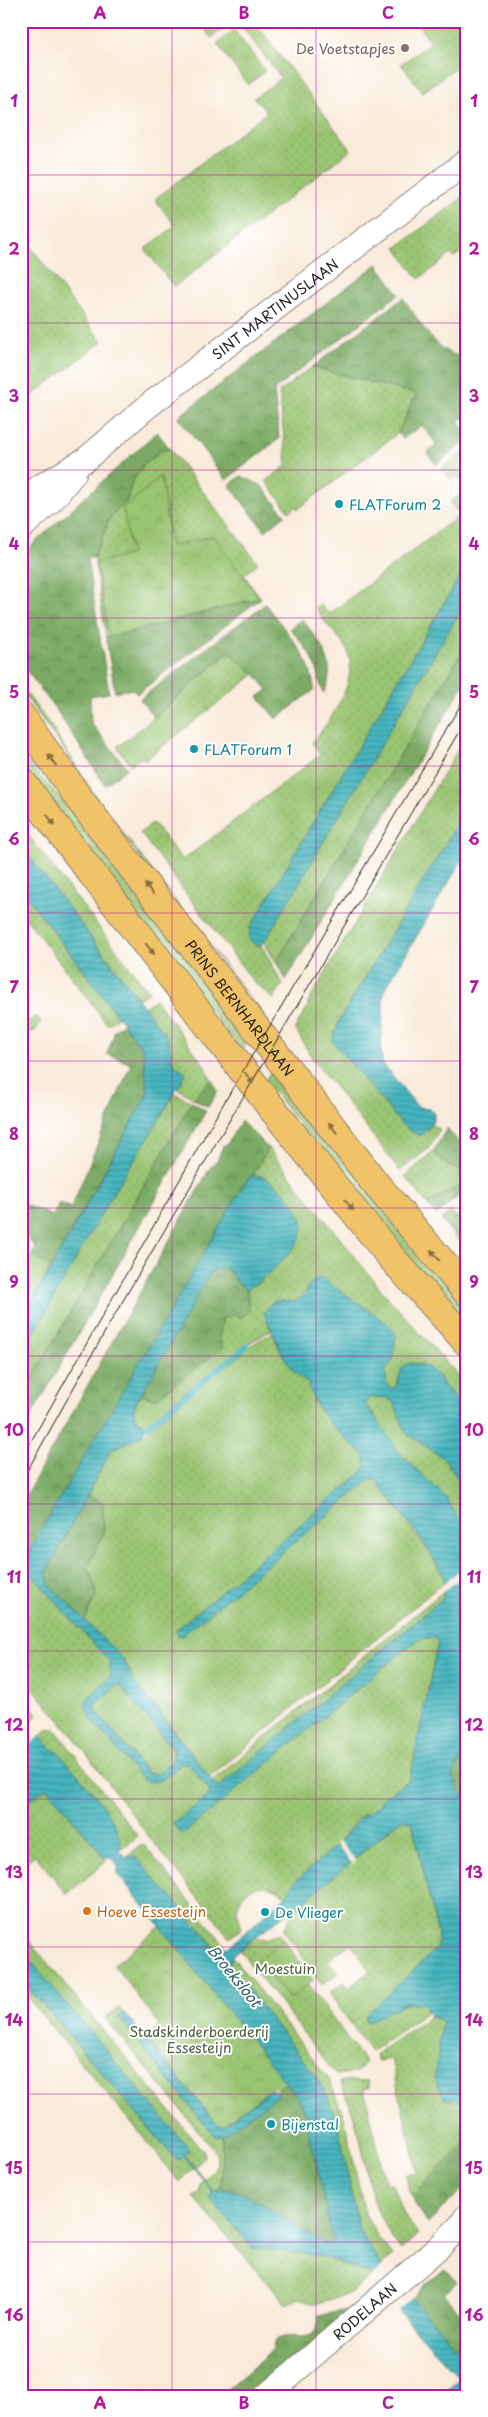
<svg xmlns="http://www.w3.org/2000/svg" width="488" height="2417" viewBox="0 0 488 2417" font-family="'Playpen Sans',sans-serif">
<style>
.grass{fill:url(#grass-dots);stroke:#5a7046}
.forest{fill:url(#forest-crowns);stroke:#4b6340}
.park{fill:url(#park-crowns);stroke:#5a7046}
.garden{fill:#99c471;stroke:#5a7046}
.water{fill:url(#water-rules);stroke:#31686e;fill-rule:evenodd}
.pier{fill:#f9ead9}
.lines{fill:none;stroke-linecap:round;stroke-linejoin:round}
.stream{stroke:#46b5bf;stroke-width:5.5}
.minor-casing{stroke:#8a837a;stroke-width:26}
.major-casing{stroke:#8a837a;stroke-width:30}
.minor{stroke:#fff;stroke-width:24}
.major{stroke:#f1c369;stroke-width:28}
.tram{stroke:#1c1c1c;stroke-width:1}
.oneway{fill:#867042}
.grid{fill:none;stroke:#b5179e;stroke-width:1;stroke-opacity:0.55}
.education-dot{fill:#8d6e63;stroke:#fff;stroke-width:2}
.culture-dot{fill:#0f9aa8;stroke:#fff;stroke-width:2}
.food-dot{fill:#e8710a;stroke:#fff;stroke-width:2}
.labels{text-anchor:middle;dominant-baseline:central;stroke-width:4;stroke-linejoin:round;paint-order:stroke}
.education-label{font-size:14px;fill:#785e54;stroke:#fff;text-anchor:end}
.street-label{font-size:14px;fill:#1c1c1c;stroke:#fff}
.culture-label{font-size:14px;fill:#0d838f;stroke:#fff;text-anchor:start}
.food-label{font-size:14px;fill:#c56008;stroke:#fff;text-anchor:start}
.park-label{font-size:14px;fill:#4e5f3e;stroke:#fff}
.water-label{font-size:15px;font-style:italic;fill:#2f6165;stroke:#fff}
.neatline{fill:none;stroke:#b5179e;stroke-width:2}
.grid-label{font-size:16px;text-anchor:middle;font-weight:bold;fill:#b5179e}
</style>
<defs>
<pattern id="grass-dots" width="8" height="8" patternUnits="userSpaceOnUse" patternTransform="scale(1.25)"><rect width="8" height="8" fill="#99c471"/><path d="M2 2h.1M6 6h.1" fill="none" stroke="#83a861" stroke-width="1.8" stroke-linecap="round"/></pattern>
<pattern id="forest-crowns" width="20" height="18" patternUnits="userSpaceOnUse" patternTransform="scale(1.25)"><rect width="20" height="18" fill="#7aaa63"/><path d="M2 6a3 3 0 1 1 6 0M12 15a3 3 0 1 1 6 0" fill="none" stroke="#638a51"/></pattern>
<pattern id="park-crowns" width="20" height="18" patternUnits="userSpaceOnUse" patternTransform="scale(1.25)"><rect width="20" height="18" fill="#99c471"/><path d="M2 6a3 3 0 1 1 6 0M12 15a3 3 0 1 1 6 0" fill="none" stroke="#83a861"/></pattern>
<pattern id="water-rules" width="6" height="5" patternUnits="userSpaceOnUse" patternTransform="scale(1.25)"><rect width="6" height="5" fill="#46b5bf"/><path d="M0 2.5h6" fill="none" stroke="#3a929a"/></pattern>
</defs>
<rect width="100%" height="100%" fill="#fff"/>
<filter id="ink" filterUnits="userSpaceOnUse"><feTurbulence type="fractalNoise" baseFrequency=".02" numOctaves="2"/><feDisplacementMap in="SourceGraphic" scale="10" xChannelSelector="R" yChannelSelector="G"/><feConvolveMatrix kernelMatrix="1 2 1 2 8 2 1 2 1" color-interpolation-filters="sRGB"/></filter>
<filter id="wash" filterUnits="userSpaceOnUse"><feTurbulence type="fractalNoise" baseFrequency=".0096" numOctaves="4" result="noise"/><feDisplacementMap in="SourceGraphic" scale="20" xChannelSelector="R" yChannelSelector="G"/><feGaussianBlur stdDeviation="1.12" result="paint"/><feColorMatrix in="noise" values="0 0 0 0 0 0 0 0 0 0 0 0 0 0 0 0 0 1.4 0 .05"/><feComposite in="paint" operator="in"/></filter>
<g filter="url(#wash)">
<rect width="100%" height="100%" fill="#f9ead9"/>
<path class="grass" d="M199 21H233L211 38Z
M238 21H254L351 150 174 287 145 249 175 226 155 199 267 112 254 98 281 78Z
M415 21H467V59L423 92 401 64 431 43Z
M467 194V248L454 257 451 254 419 279 396 248Z
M21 234 102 342 21 404Z
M312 367 417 394 398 433 298 509 296 506 289 512 266 481 287 465 279 392Z
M467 448V488L456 475 450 479 441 469Z
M170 449 258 563 244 575 261 598 106 638 94 557 111 516 126 502 133 480 145 464 162 450Z
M467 490V565L250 928 255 945H261L283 984 273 999 253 981 140 833 153 823 183 860 320 755 312 742C331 721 361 678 346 648 338 633 322 623 316 607L320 604 329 614 460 515 450 502Z
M467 600V644L276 962 263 941Z
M229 652 255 674 145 760 142 757 131 765 117 747 154 718Z
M21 686 50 725 98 800 263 1015 95 800 64 749 21 691Z
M467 734V808L340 1019 332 1041 425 1134 431 1125 440 1129 428 1149 400 1171 312 1058 295 1028 309 1005 307 1004Z
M21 756 76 814 250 1038 242 1051 21 765Z
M21 826 149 992 139 999 21 846Z
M21 889 118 1017 108 1025 21 912Z
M155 999 205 1066 211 1079 194 1099 177 1088 186 1073 173 1064 168 1038 144 1007Z
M273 1068 420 1254 467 1306V1328L411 1265 265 1081Z
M175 1093 192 1102 21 1398V1356L117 1186Z
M268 1148 382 1291 467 1385V1410L444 1386 439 1376 402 1368 397 1386 392 1388 387 1386 385 1372 393 1359 387 1323 362 1307 311 1283 301 1299 292 1303 274 1301 264 1313 271 1330 246 1345 153 1417 146 1425 135 1419 134 1407 141 1394 155 1399 219 1337 223 1318 236 1315 242 1318 249 1311 247 1290 261 1281 264 1176 253 1175Z
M433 1152 448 1166 467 1173 463 1184 427 1204 405 1176Z
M32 1255 51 1267 21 1323V1276Z
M272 1333 284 1357 294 1372 308 1383C314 1413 343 1436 365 1456L366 1466 359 1475 176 1630 182 1635 371 1479 377 1481 433 1558 445 1581 210 1777 134 1681 123 1659 48 1583 47 1571 111 1450 141 1436 197 1388 242 1354 248 1347Z
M386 1397 394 1402 406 1433 445 1459 467 1493 466 1533 446 1498 402 1456 365 1403 369 1398Z
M29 1556 26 1564 30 1573 110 1662V1677L85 1707 92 1720 141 1778C158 1789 169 1774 182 1763H188L211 1793 173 1824 182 1835 409 1646C417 1640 429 1634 438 1641L410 1779 382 1799C378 1810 369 1810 361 1816 353 1821 348 1833 341 1840 323 1859 300 1873 286 1896 267 1878 241 1885 237 1911L242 1928 230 1938 150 1838 70 1732 21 1674V1568Z
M446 1589 441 1600 218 1788 212 1781Z
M119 1684 174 1750 173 1760 158 1774 148 1773 95 1710V1704Z
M21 1695 38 1715 29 1723 21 1713Z
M50 1728 55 1729 137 1835 135 1839 120 1849 59 1753 52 1749 40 1736Z
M22 1752C29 1761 30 1770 21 1778Z
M47 1787 107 1861 67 1894 35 1855 23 1864 21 1862V1806Z
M402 1819 412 1822 438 1935 437 1948 365 2017 367 2022C385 2013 404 2000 425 2003L427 2012 371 2052 329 1993 344 1982 349 1988 370 1971 351 1943 328 1960 338 1974 322 1985 284 1930 290 1919 291 1909 306 1900Z
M140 1846H145L227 1948 220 1951 216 1950 197 1924 127 1857Z
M21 1931 204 2152 205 2157 180 2182 21 1990V1979L177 2161 190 2151 21 1950Z
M280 1934 283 1939 259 1961 290 1999 308 1984 365 2062 358 2072 336 2075 240 1951 254 1937 266 1939Z
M232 1956 330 2081 344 2117 365 2214 378 2237 393 2256 382 2266 359 2231 338 2125 314 2074 229 1965Z
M119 2007 123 2012 118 2017 197 2112 214 2136H222L221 2188 213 2192 233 2225 252 2248 321 2256 372 2275 351 2293 315 2304 300 2298 286 2304 193 2197 199 2193 200 2183C210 2174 222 2166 215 2151L105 2018Z
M430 2016 442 2021V2034L459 2102H467V2142L412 2196 409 2192 406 2175 417 2172 391 2059 378 2061 375 2055Z
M353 2080 368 2081 369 2088 364 2089 386 2184H393L404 2214 418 2234 401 2250C363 2202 370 2167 353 2114 349 2103 344 2092 340 2082Z"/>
<path class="forest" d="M377 264 399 294 274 390 279 439 226 480 178 417Z
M403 298C417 317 440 362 467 355V415L459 421 467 432V441L436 465 427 453 437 445 422 425 403 439 398 433 416 394 312 367Z
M157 432 170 449 162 450 145 464 133 480 126 502 111 516 94 557 87 559 109 693 90 696 91 723 127 768 105 785 57 711 21 663V558L32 545Z
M241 476 261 485 285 515 265 531 229 485Z
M261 598 137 694 133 689 115 692 106 638Z
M265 604C285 631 312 656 314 690L276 719 258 697 268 690 255 674 228 652 154 718 140 699Z
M302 619C319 642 339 663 324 693 318 683 319 672 314 662 309 650 298 639 290 628Z
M467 644V679L286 980 276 962Z
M123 1023 143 1049 148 1093 51 1267 32 1255 35 1248 21 1230V1203L53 1216 59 1203 71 1208 131 1064 107 1054 114 1034 113 1032Z
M211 1079 218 1091 208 1107 194 1099Z
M192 1102 206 1111 21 1434V1398Z
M241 1121 268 1148 253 1175 246 1181 21 1568V1504L210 1168 218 1159 223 1145 226 1146Z
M447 1128 462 1146 459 1149 467 1159V1172L448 1166 433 1152Z
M467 1173V1189L436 1215 427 1204 463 1184Z
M451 1211 457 1217 459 1215 467 1224V1250L441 1220Z
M227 1268 237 1282 247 1290 249 1311 242 1318 236 1315 223 1318 219 1337 223 1348 155 1399 141 1394 212 1269Z
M87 1495 103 1503 104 1534 88 1566 97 1593 85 1620 48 1583 47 1571Z
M467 1580V1638C451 1617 455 1609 460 1584Z
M467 1748V1799L460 1792 452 1776Z
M286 2082 301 2102 306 2116 334 2243H323L246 2194 221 2188 222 2136 278 2095V2089Z
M467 2142V2184L428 2224 417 2208 412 2196Z
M446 2269 457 2282 444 2294 467 2321V2360L412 2300 427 2283Z
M363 2300 253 2396H219L273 2350 274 2342C289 2327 318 2352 318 2316L346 2310Z"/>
<path class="park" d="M234 30 265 71 248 85 217 44Z
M161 476 171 546 213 536 259 598 109 637 96 563 131 554 123 508Z
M161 1926 286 2082 278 2089 274 2086 223 2126 218 2125 148 2041 159 2024 114 1965Z"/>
<path class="garden" d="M21 1011 29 1021 36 1016 41 1022 35 1031 27 1033 21 1025Z
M283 1939 313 1980 290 1999 258 1961Z"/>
<path class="water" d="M467 565V600L269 934 261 945H255L249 939 250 928Z
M467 808V852L384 991 381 1051 383 1064 417 1106 426 1109 429 1108 434 1114V1121L420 1136 404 1127 332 1041 340 1019Z
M21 846 168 1038 173 1063 186 1073 149 1137 117 1186 21 1356V1323L148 1093 143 1049 21 889Z
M253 1175C267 1176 279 1186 288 1197 295 1206 303 1216 303 1228 303 1246 261 1281 247 1290L237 1282 227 1268 212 1270 134 1407 135 1419 147 1426 141 1436 111 1450 47 1571 48 1583 123 1659 134 1681 218 1788 441 1600C444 1593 447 1589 445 1581 441 1561 392 1501 377 1481L371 1479 182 1636 178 1635 176 1630 359 1475 366 1466 365 1456C343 1436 314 1413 308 1383L294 1372 284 1357 264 1313 271 1303C280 1297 291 1305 301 1299 311 1293 302 1283 322 1278L387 1323 396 1334 393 1359 385 1372 387 1386 392 1388 397 1386 402 1368 408 1363C431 1364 433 1371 445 1387 452 1395 460 1403 467 1410V1493L445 1459 406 1433 394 1402 385 1397 369 1398 365 1403 402 1456 446 1498 467 1532 466 1573 460 1584 456 1603V1624L467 1638V1748L452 1776 460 1792 467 1799V2102L445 2099 435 2079 442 2021 430 2016 424 2003H406L367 2022 365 2016 437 1948 438 1935 412 1822 401 1819 306 1900 291 1909 232 1956 229 1965 314 2074 326 2093 338 2125 359 2231 382 2266 467 2360V2387L457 2396H439L459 2378 399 2311 372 2275 321 2256 252 2248 209 2198 213 2192 184 2156 177 2161 21 1979V1950L190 2150 185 2155 214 2191 221 2188 246 2194 323 2243H333L306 2116 301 2102 118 1874V1866L111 1857H104L47 1788 21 1806V1778C33 1767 24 1761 21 1750 19 1739 21 1725 21 1713L52 1749 59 1753C76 1774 126 1823 120 1850L127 1857 135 1856C162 1888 191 1917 216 1950L220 1951 227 1948 286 1896 294 1883 343 1839 361 1816 369 1813 380 1804 382 1799 410 1779 438 1641 434 1638H423L409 1646 182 1835 173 1824 211 1793 188 1763H182C169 1774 158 1789 141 1778L92 1720 85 1707 87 1699 110 1677V1662L30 1573 26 1564 38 1535 246 1181ZM119 1684 174 1750 173 1760 158 1774 147 1773 95 1710V1704Z
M123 2012 218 2125 223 2126 269 2091 274 2089 278 2095 222 2136H214L118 2017Z"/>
<path class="pier" d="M467 1564 466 1573 444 1591 443 1584Z
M32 1722 42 1734 21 1752V1732Z
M339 1841 356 1861 353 1864 335 1844Z
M384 2265 413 2297 396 2312 370 2278Z"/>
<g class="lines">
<path class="stream" d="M147 1426 247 1346"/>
</g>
</g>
<g filter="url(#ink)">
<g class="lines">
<g class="minor-casing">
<g id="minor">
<path id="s1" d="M21 501 41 486 85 460 148 406 467 161"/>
<path d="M21 528 54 498 74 473"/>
<path id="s2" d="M266 2396 439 2247 461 2225 467 2216"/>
</g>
</g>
<g class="major-casing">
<g id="major">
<path id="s3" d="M21 716 80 800 242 1010 375 1183 467 1292"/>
<path d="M21 781 271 1107 390 1256 467 1342"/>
</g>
</g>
<use href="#minor" class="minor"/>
<use href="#major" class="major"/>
<path class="tram" d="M21 1459 212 1123 467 694
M21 1482 111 1321 467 718"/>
</g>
<defs><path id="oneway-solid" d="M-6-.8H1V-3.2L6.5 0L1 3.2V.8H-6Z" transform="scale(1.25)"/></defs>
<g class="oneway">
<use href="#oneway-solid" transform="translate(52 760) rotate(-125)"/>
<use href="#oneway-solid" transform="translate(51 820) rotate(52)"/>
<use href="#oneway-solid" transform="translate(149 889) rotate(-127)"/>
<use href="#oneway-solid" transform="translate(150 949) rotate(52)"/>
<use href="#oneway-solid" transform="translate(249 1078) rotate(53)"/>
<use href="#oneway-solid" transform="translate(333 1128) rotate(-128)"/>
<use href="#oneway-solid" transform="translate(349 1205) rotate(51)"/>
<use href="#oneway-solid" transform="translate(435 1255) rotate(-129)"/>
</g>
</g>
<path class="grid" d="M172 21V2396M316 21V2396M21 175H467M21 323H467M21 470H467M21 618H467M21 766H467M21 913H467M21 1061H467M21 1208H467M21 1356H467M21 1504H467M21 1651H467M21 1799H467M21 1947H467M21 2094H467M21 2242H467"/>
<circle class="education-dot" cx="405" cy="48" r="5"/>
<g class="culture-dot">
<circle cx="339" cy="504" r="5"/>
<circle cx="194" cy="749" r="5"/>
<circle cx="265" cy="1912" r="5"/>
<circle cx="271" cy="2124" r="5"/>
</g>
<circle class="food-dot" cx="87" cy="1911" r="5"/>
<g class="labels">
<g class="education-label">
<text x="395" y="48">De Voetstapjes</text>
</g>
<g class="street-label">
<text stroke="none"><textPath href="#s1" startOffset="319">SINT MARTINUSLAAN</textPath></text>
<text stroke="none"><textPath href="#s3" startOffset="365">PRINS BERNHARDLAAN</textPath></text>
<text stroke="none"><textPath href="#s2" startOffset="130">RODELAAN</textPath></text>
</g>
<g class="culture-label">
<text x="349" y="504">FLATForum 2</text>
<text x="204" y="749">FLATForum 1</text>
<text x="275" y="1912">De Vlieger</text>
<text x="281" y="2124">Bijenstal</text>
</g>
<g class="food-label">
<text x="97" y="1911">Hoeve Essesteijn</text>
</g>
<g class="park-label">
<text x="285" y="1968">Moestuin</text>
<text x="199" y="2031">Stadskinderboerderij<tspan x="199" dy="16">Essesteijn</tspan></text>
</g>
<g class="water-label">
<text transform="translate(235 1975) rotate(51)">Broeksloot</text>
</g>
</g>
<rect width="488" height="2417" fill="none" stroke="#fff" stroke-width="55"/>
<rect x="28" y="28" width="432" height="2362" class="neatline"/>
<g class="grid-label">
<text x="100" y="19">A</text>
<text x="244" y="19">B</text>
<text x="388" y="19">C</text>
<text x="14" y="107">1</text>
<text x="474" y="107">1</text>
<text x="14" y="255">2</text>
<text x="474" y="255">2</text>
<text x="14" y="402">3</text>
<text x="474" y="402">3</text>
<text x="14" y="550">4</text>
<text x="474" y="550">4</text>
<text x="14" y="698">5</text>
<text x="474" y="698">5</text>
<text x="14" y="845">6</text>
<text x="474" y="845">6</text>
<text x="14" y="993">7</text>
<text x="474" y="993">7</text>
<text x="14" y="1140">8</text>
<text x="474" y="1140">8</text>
<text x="14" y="1288">9</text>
<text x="474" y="1288">9</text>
<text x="14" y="1436">10</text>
<text x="474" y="1436">10</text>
<text x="14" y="1583">11</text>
<text x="474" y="1583">11</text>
<text x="14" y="1731">12</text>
<text x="474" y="1731">12</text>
<text x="14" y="1878">13</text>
<text x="474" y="1878">13</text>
<text x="14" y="2026">14</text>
<text x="474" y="2026">14</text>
<text x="14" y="2174">15</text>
<text x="474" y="2174">15</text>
<text x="14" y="2321">16</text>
<text x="474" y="2321">16</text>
<text x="100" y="2409">A</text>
<text x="244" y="2409">B</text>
<text x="388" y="2409">C</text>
</g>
</svg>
